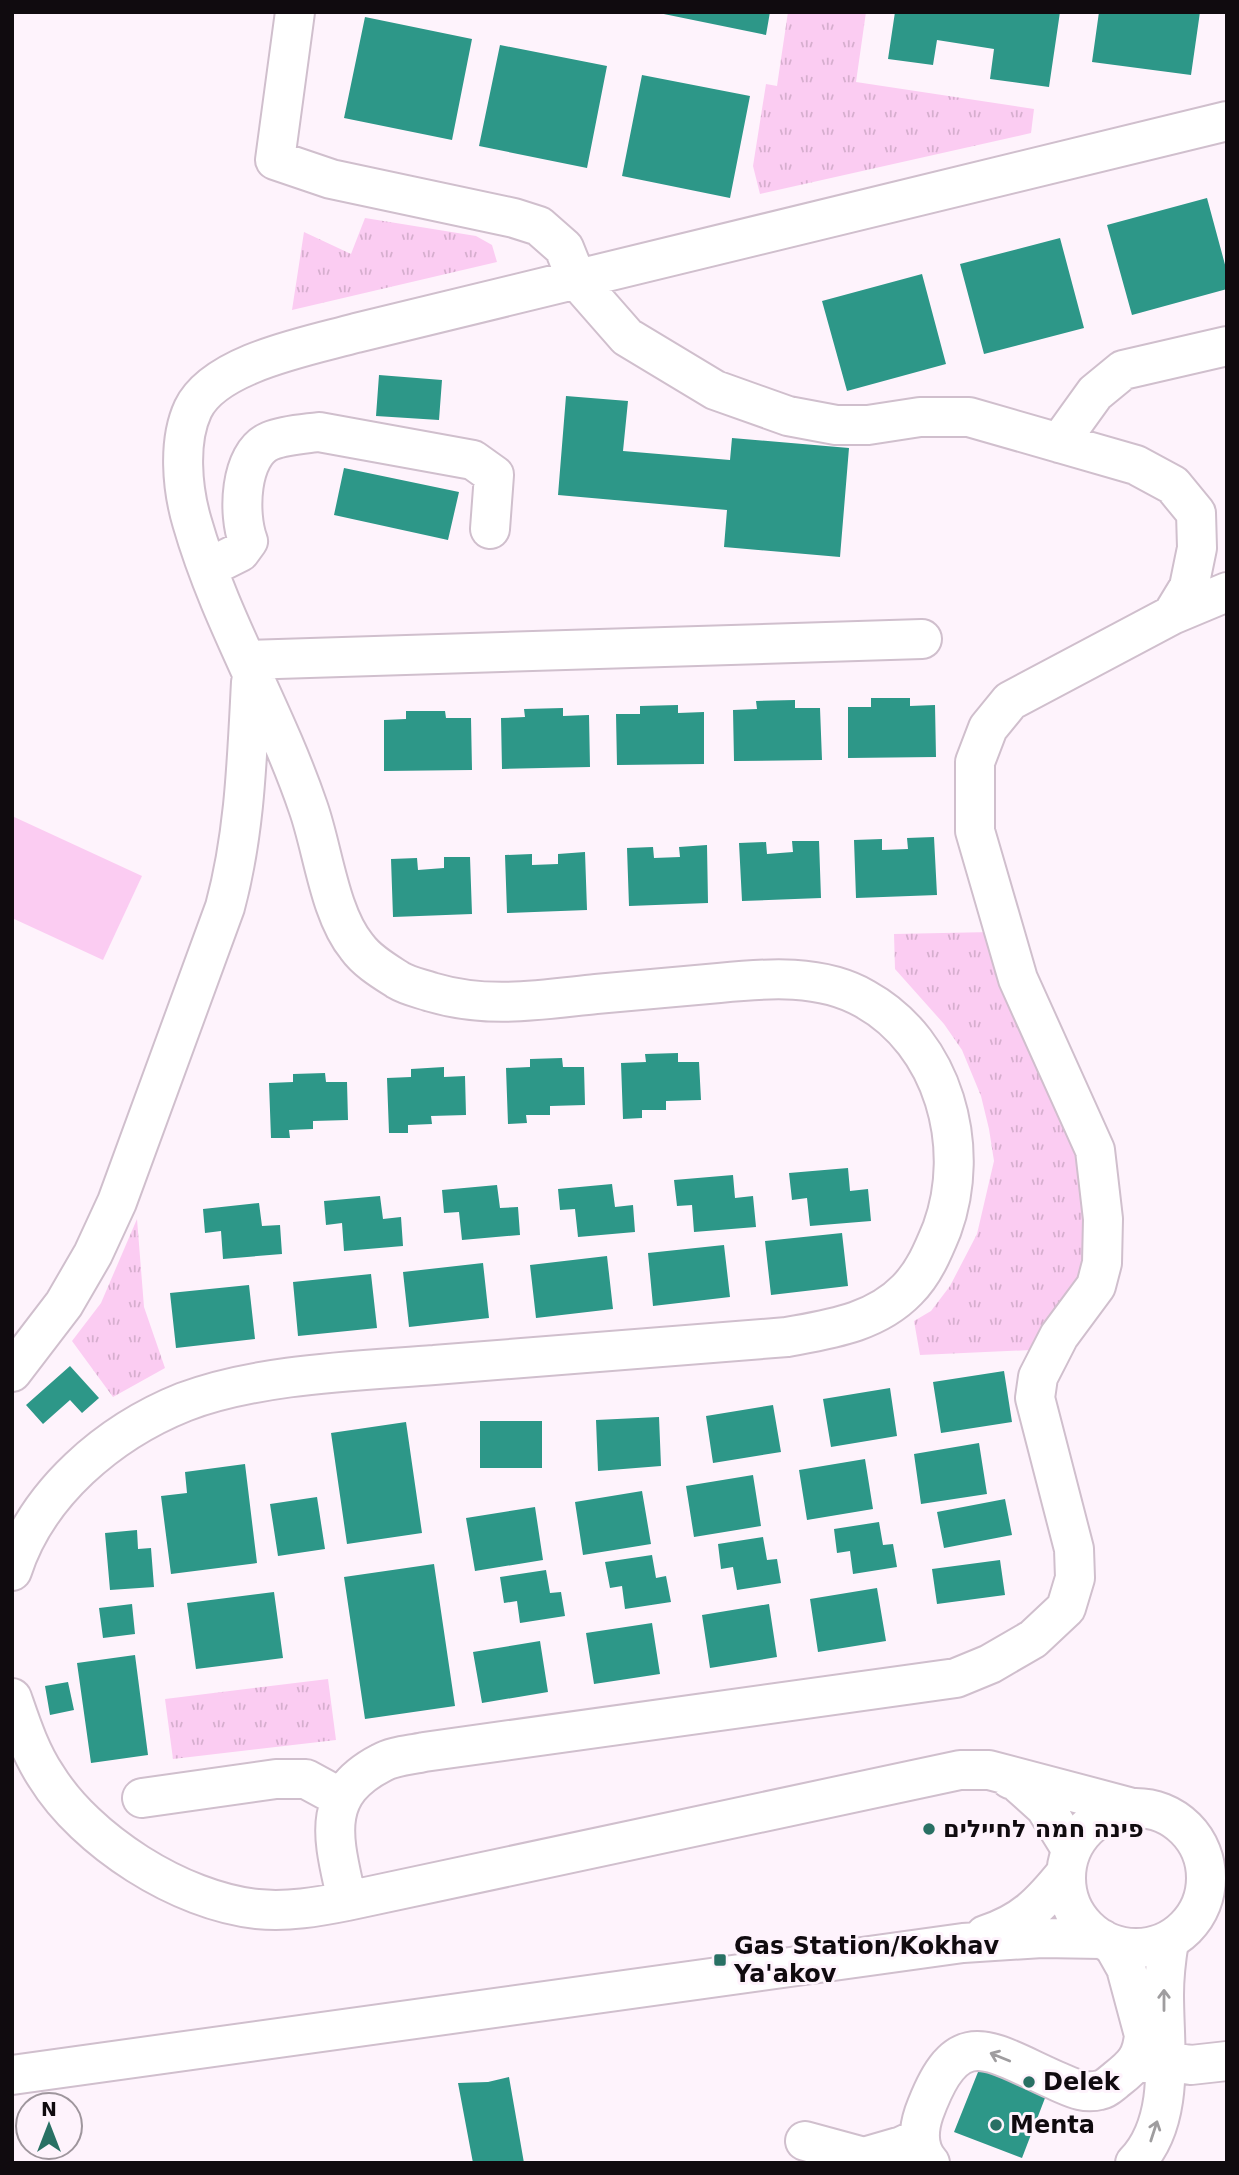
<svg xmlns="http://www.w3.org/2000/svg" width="1239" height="2175" viewBox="0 0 1239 2175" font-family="'DejaVu Sans','Noto Sans Hebrew',sans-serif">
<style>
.grass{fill:url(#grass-tufts)}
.pitch{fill:#fbccf2}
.building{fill:#2d9788}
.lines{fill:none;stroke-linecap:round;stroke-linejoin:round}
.minor-casing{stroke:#d0bfcd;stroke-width:42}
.major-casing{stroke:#d0bfcd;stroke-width:42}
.minor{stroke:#fff;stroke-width:38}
.major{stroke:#fff;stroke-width:38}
.oneway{stroke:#9f9d9f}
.poi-dot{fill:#297064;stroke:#fef3fc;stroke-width:2.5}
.labels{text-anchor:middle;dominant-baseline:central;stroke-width:6;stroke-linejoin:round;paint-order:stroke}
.poi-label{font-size:24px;font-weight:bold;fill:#100b0f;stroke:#fef3fc;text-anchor:start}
</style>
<defs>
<pattern id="grass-tufts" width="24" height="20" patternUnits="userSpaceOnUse" patternTransform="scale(1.75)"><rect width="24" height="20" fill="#fbccf2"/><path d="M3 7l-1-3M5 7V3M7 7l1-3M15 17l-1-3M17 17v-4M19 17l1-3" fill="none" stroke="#d6aece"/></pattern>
</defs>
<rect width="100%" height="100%" fill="#fef3fc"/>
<path class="grass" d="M788 12H866L856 82 1034 109 1031 133 760 194 753 166 766 84 777 86Z
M365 218 476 236 492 245 497 262 292 310 304 232 351 254Z
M992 932 1081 1168 1090 1262 1031 1350 920 1355 914 1321 931 1311 950 1286 977 1234 994 1161 989 1129 981 1096 962 1050 944 1024 895 969 894 934Z
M137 1219 144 1307 165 1368 113 1397 72 1341 101 1303Z
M328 1679 336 1740 173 1759 165 1699Z"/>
<path class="pitch" d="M12 816 142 876 103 960 12 918Z"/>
<path class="building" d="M654 12H770L766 35Z
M895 12H1060L1049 87 990 79 994 49 937 40 933 65 888 59Z
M1099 12H1200L1191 75 1092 62Z
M365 17 472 39 452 140 344 118Z
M500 45 607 66 587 168 479 146Z
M642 75 750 96 730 198 622 176Z
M1207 198 1227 272V289L1132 315 1107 225Z
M1060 238 1084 328 984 354 960 264Z
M922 274 946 364 847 391 822 301Z
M379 375 442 380 439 420 376 416Z
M566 396 628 401 623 451 730 460 732 438 849 448 840 557 724 547 727 510 558 495Z
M344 468 459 492 448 540 334 515Z
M871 698H910V706L935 705 936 757 848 758V707H871Z
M795 700V708H820L822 760 734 761 733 710 757 709 756 701Z
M678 705V713L704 712V764L617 765 616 714H640V706Z
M563 708V716L589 715 590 767 502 769 501 718 525 717 524 709Z
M406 711H445L446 718H471L472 770 384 771V720L406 719Z
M934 837 937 895 856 898 854 840 882 839V850L908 849 907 838Z
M792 841H819L821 898 742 901 739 843 766 842 767 854 793 852Z
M707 845 708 903 629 906 627 848 653 847 654 858 680 857 679 847Z
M585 852 587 910 507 913 505 855 532 854V865L558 864V854Z
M444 857H470L472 914 393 917 391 859 417 858 418 870 444 868Z
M678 1053V1062H699L701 1100 666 1101V1110H642V1118L623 1119 621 1063 646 1062 645 1054Z
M562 1058 563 1067H584L585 1105 550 1106V1115H526L527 1123 508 1124 506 1068 530 1067V1059Z
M444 1067V1077L465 1076 466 1115 431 1116 432 1124 408 1125V1133H389L387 1078 411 1077V1069Z
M325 1073 326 1082H347L348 1120 313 1121V1129L289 1130 290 1138H271L269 1083 293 1082V1074Z
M848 1168 850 1191 868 1189 871 1221 810 1226 807 1198 792 1200 789 1173Z
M733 1175 735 1198 753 1196 756 1227 694 1232 692 1205 677 1206 674 1180Z
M612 1184 615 1207 633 1205 635 1232 578 1237 575 1209 560 1210 558 1189Z
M497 1185 500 1208 518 1207 520 1235 462 1240 459 1212 444 1213 442 1190Z
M380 1196 383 1219 401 1217 403 1246 344 1251 342 1223 326 1225 324 1201Z
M259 1203 262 1226 280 1225 282 1254 223 1259 221 1231 205 1233 203 1209Z
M842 1233 848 1286 771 1295 765 1241Z
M724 1245 730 1297 653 1306 648 1253Z
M607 1256 613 1309 536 1318 530 1265Z
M483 1263 489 1318 409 1327 403 1272Z
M371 1274 377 1328 298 1336 293 1282Z
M249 1285 255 1339 176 1348 170 1293Z
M70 1366 99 1398 82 1413 70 1400 43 1424 26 1405Z
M1004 1371 1012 1422 941 1433 933 1382Z
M890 1388 897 1436 831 1447 823 1399Z
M773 1405 781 1452 713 1463 706 1416Z
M659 1417 661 1466 598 1471 596 1420Z
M480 1421H542V1468H480Z
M406 1422 422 1533 347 1544 331 1433Z
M979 1443 987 1494 921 1504 914 1454Z
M865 1459 873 1509 807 1520 799 1470Z
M245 1464 257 1563 171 1574 161 1496 187 1493 185 1472Z
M753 1475 761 1526 694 1537 686 1486Z
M642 1491 651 1544 583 1555 575 1502Z
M317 1497 325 1549 278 1556 270 1504Z
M1005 1499 1012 1535 944 1548 937 1512Z
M535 1507 543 1560 475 1571 466 1518Z
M879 1522 883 1545 893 1544 897 1567 853 1574 850 1551 837 1553 834 1529Z
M137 1530 138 1549 151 1548 154 1587 110 1590 105 1533Z
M763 1537 767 1560 777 1559 781 1583 737 1590 733 1567 721 1569 718 1544Z
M652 1555 656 1578 666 1576 671 1602 625 1609 622 1586 610 1588 605 1562Z
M1000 1560 1005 1595 937 1604 932 1569Z
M434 1564 455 1706 365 1719 344 1577Z
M546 1570 550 1593 561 1592 565 1616 520 1623 517 1601 504 1603 500 1577Z
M877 1588 886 1641 818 1652 810 1599Z
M274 1592 283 1658 196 1669 187 1603Z
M132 1604 135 1634 103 1638 99 1608Z
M769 1604 777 1657 710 1668 702 1615Z
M652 1623 660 1674 594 1684 586 1633Z
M540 1641 548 1692 482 1703 473 1652Z
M135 1655 148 1755 91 1763 77 1663Z
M68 1682 74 1710 50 1715 45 1686Z
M988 2047 1055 2072 1022 2158 954 2132Z
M509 2077 524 2163H473L458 2083 488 2082Z"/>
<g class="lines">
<g class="minor-casing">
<path id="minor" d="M295 12 275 160 331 179 514 218 539 226 564 248 577 280 627 337 715 390 788 416 836 425H868L920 417H969L1136 465 1173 485 1196 513 1197 548 1189 587 1172 615
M1059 443 1095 393 1123 370 1227 346
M208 568 240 552 248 541C238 515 239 454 270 441 285 435 304 434 319 432L473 460 494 475 490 529
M246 660 922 639
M12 1372 64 1304 93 1254 117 1202 225 907C245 833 247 758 251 682
M12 1571C37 1493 109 1432 184 1402 257 1374 356 1371 434 1365 552 1356 670 1347 787 1337 830 1329 875 1323 907 1290 924 1273 933 1251 942 1229 972 1147 944 1043 865 999 822 974 767 978 719 983 678 987 637 990 596 994 538 1000 488 1009 431 992 419 988 408 986 398 980 384 971 367 961 357 947 329 913 323 849 308 807 275 710 220 620 192 522 182 488 178 441 193 409 215 363 309 346 356 333L1227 121
M12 1698C21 1724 30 1752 46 1776 86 1841 180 1901 257 1909 288 1912 317 1907 347 1901L960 1770H989L1129 1807
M1010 1779 1016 1781 1045 1807 1071 1849
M142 1798 276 1779H306L341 1798
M347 1901C335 1843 317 1796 381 1763 393 1756 411 1755 424 1752L956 1678 990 1664 1033 1639 1066 1608 1075 1578 1074 1549 1035 1398 1038 1377 1059 1336 1096 1286 1102 1263 1103 1219 1095 1150 1018 979 975 831V762L988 728 1010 701 1172 615 1227 592
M1113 1945 1126 1968 1144 2035 1158 2055
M1143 2063 1159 2060 1191 2065 1227 2061
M805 2141 864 2157 902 2146 919 2138
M930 2163C917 2149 918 2131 924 2113 958 2020 988 2051 1059 2082 1073 2088 1084 2094 1100 2090 1106 2089 1112 2083 1117 2079 1135 2065 1142 2057 1144 2035
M1135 2163C1176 2121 1164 2049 1164 1995 1164 1977 1166 1959 1169 1941"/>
</g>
<g class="major-casing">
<path id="major" d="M1066 1878a70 70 0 1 1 140 0a70 70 0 1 1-140 0Z
M985 1935C1023 1923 1041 1904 1066 1873
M12 2075 963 1943 1042 1938 1102 1939"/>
</g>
<use href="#minor" class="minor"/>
<use href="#major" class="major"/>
</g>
<defs><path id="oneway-shaft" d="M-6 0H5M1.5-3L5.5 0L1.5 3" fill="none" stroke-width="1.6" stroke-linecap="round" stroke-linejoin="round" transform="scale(1.75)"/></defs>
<g class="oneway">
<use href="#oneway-shaft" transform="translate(1164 2000) rotate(-90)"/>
<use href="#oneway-shaft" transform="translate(1000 2057) rotate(-158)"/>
<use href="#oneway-shaft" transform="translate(1154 2131) rotate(-72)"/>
</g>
<g class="poi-dot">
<circle cx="929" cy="1829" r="7"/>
<rect x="713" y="1953" width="14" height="14" rx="3.5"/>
<circle cx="1029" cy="2082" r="7"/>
<circle cx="996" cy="2125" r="7"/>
</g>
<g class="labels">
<g class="poi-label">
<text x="943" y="1829">פינה חמה לחיילים</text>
<text x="734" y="1946">Gas Station/Kokhav<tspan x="734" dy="28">Ya'akov</tspan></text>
<text x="1043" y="2082">Delek</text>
<text x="1010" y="2125">Menta</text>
</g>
</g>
<rect width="1239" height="2175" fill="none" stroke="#100b0f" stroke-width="28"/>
<g transform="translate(49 2126)"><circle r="33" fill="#fef3fc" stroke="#9f969d" stroke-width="2"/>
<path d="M0-5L12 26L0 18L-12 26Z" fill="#297064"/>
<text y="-10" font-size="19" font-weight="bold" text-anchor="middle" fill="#100b0f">N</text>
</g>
</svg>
